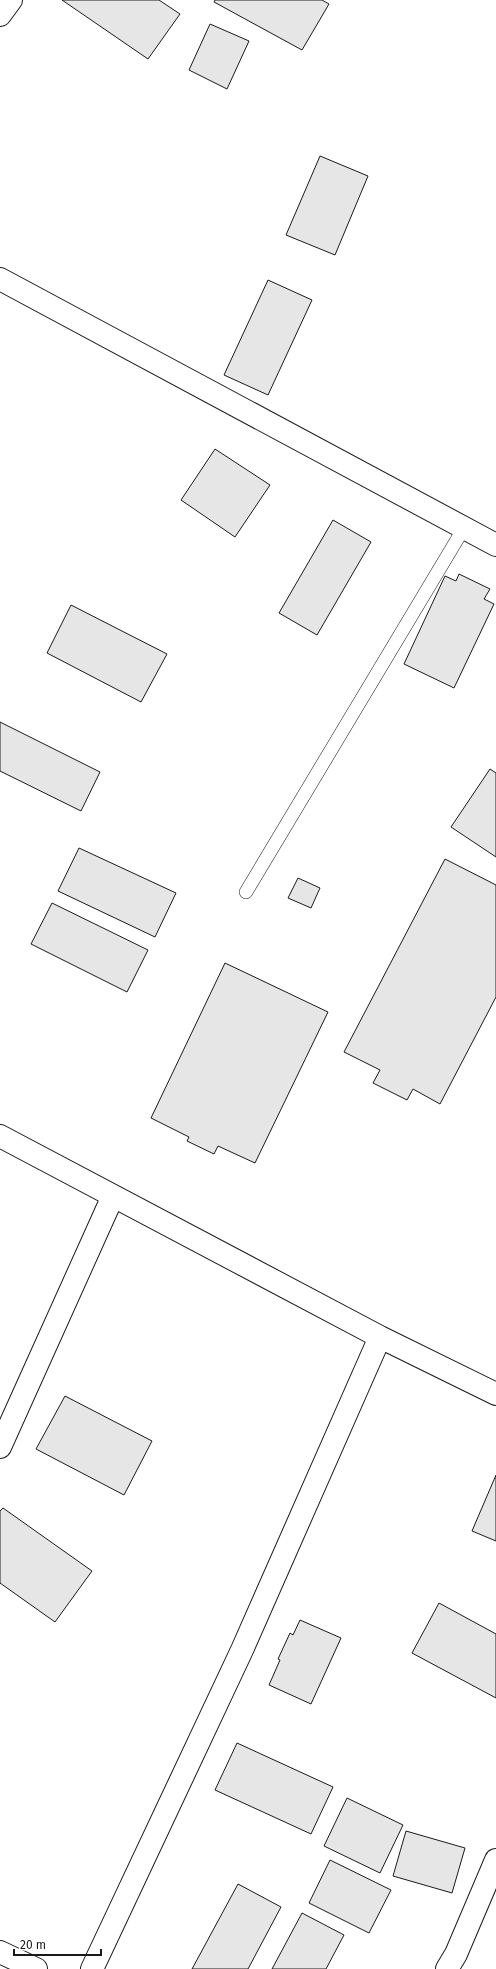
<svg xmlns="http://www.w3.org/2000/svg" width="496" height="1969" viewBox="0 0 496 1969" font-family="'Fira Sans',sans-serif">
<style>
.building{fill:#e6e6e6;stroke:#1a1a1a}
.lines{fill:none;stroke-linecap:round;stroke-linejoin:round}
.service-casing{stroke:#1a1a1a;stroke-width:14}
.minor-casing{stroke:#1a1a1a;stroke-width:24}
.service{stroke:#fff;stroke-width:13}
.minor{stroke:#fff;stroke-width:22}
</style>
<rect width="100%" height="100%" fill="#fff"/>
<path class="building" d="M62 0H159L180 14 148 59Z
M215 0H322L329 4 302 50 214 2Z
M210 24 249 41 227 89 189 70Z
M320 156 368 176 335 255 286 235Z
M268 280 312 300 268 395 224 375Z
M215 449 270 485 235 537 181 500Z
M333 520 371 542 317 635 279 613Z
M459 574 490 589 484 599 494 604 454 688 404 664 445 576 456 581Z
M71 605 167 654 141 702 47 653Z
M0 722 100 772 81 811 0 771Z
M490 769 496 773V857L451 827Z
M79 848 176 893 155 937 58 891Z
M445 859 496 885V997L440 1104 413 1089 407 1100 373 1083 380 1070 344 1052Z
M298 878 320 888 311 908 288 898Z
M52 903 148 950 127 992 31 944Z
M225 963 328 1012 255 1163 218 1146 214 1154 187 1141 189 1137 151 1118Z
M65 1396 152 1441 124 1495 36 1449Z
M496 1475V1541L472 1531Z
M3 1508 92 1571 55 1622 0 1583V1511Z
M439 1603 496 1634V1698L412 1653Z
M300 1620 341 1638 311 1704 269 1685 280 1660 278 1659 290 1633 293 1635Z
M237 1743 333 1787 311 1834 215 1790Z
M347 1798 403 1825 380 1873 324 1846Z
M406 1831 465 1848 452 1893 393 1876Z
M330 1860 391 1890 369 1933 309 1903Z
M238 1884 281 1907 248 1969H192Z
M302 1913 344 1935 326 1969H272Z"/>
<g class="lines">
<g class="service-casing">
<path id="service" d="M246 892 464 528"/>
</g>
<g class="minor-casing">
<path id="minor" d="M0 15 11 0
M0 279 496 545
M0 1136 380 1337 496 1394
M0 1447 113 1196
M0 1952 36 1969
M92 1969 242 1650 380 1337
M447 1969 456 1954 496 1860"/>
</g>
<use href="#service" class="service"/>
<use href="#minor" class="minor"/>
</g>
<path d="M14 1949v6h87v-6" fill="none" stroke="#1a1a1a" stroke-width="2"/>
<text x="20" y="1949" font-size="12" fill="#1a1a1a" stroke="#ffffff" stroke-width="3" paint-order="stroke">20 m</text>
</svg>
